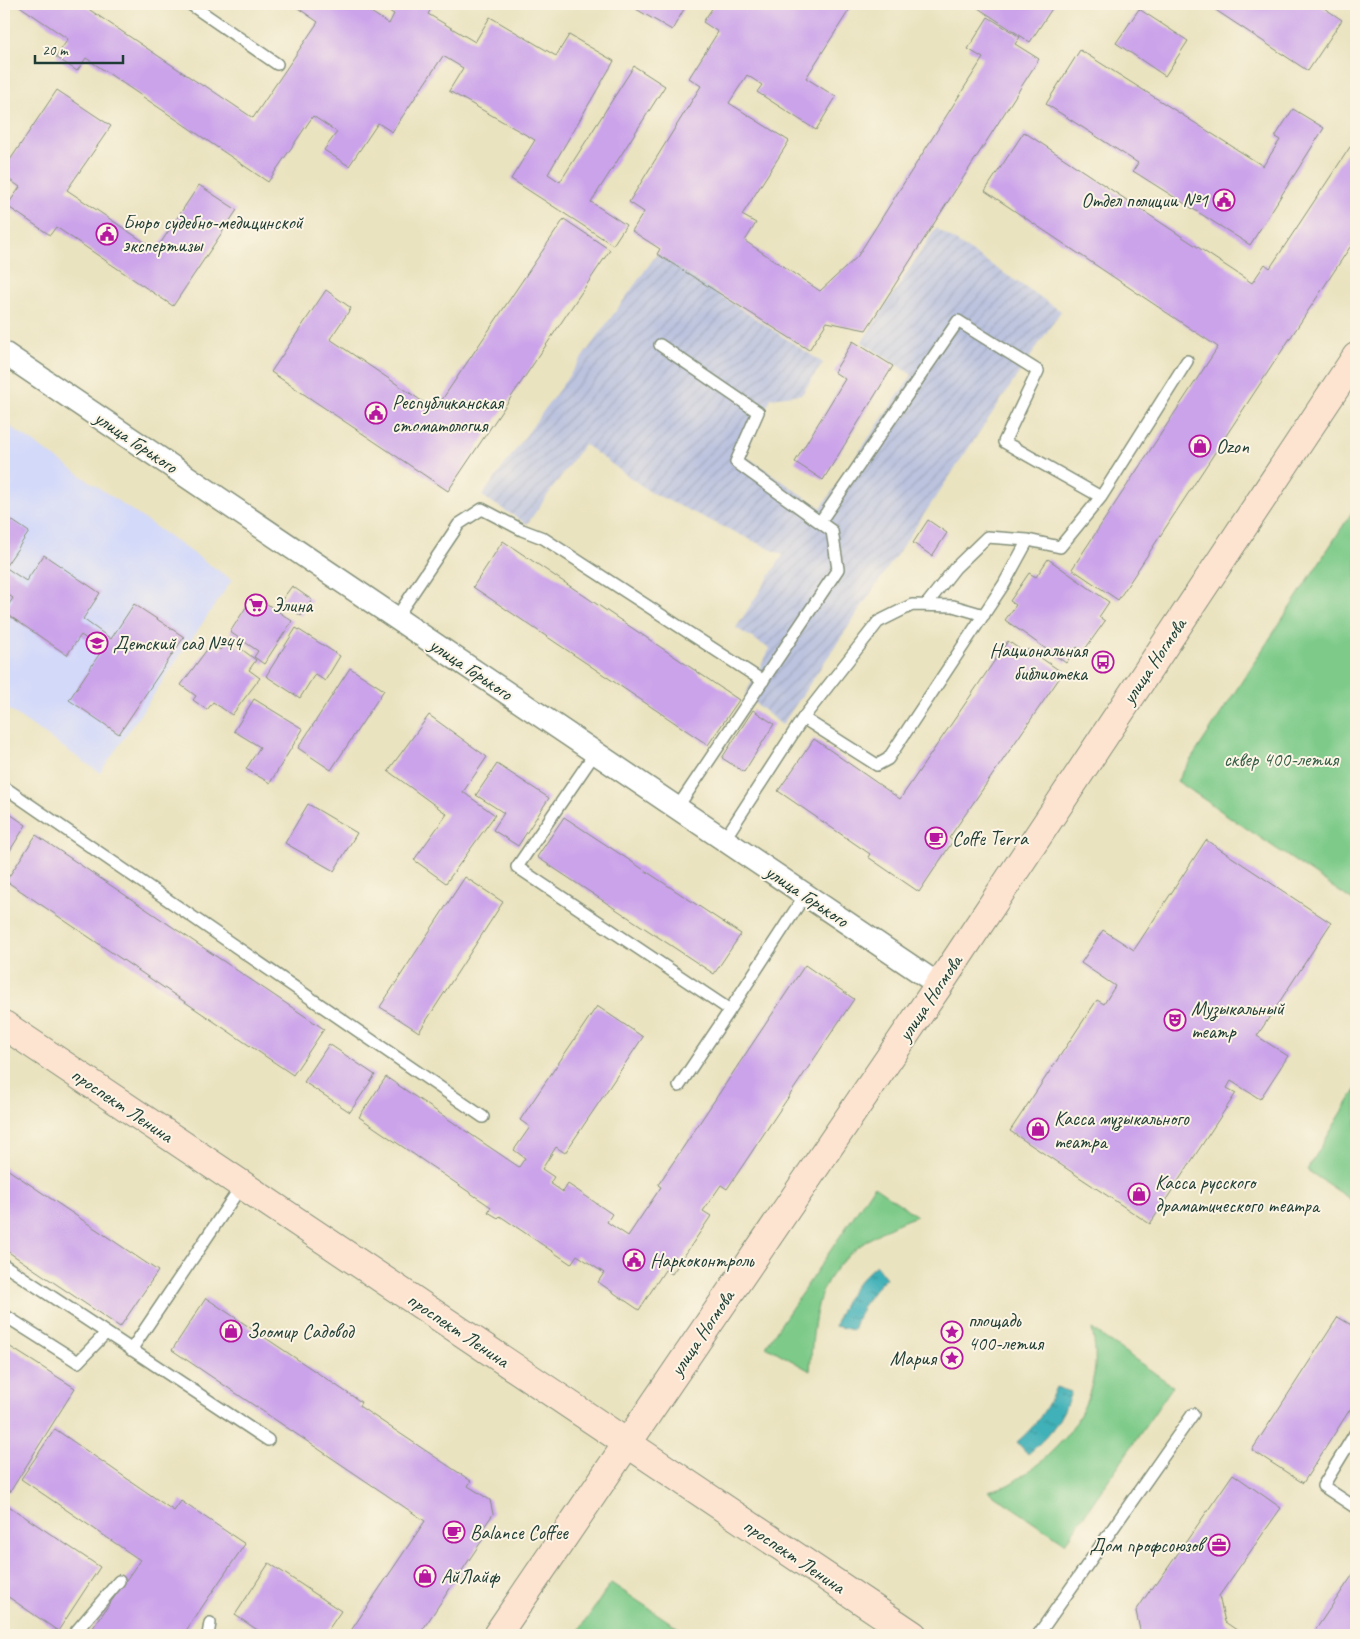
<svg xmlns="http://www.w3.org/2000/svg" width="1360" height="1639" viewBox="0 0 1360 1639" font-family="Caveat,sans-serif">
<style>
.built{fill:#d3d9f9}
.industrial{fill:url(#industrial-furrows)}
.green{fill:#7dca89;stroke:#4e845e}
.water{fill:url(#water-ripples);stroke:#307776}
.building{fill:#cba3ea}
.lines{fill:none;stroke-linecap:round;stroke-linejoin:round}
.lane-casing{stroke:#84907a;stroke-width:14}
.street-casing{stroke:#84907a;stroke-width:25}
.secondary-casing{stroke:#84907a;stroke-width:30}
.lane{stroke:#fff;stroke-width:11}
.street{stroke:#fff;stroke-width:22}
.secondary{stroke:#fde4d1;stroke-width:28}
.labels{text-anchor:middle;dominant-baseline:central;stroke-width:4;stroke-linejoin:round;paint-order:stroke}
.poi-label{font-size:20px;fill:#1f3d34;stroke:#fcf5e5;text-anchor:start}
.street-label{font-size:20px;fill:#1f3d34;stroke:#fcf5e5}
.park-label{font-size:20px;fill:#366049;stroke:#fcf5e5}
</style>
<defs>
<pattern id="industrial-furrows" width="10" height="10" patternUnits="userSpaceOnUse" patternTransform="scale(1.25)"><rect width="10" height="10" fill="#bcc3de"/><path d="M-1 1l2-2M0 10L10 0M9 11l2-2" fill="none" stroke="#a1a8bf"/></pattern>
<pattern id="water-ripples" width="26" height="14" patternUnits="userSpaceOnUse" patternTransform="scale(1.25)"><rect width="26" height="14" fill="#40b1b8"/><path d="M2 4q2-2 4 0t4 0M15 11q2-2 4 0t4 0" fill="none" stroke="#359196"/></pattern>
</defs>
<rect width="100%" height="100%" fill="#fcf5e5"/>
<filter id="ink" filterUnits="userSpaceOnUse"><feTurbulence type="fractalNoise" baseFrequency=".02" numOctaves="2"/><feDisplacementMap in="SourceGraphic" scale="10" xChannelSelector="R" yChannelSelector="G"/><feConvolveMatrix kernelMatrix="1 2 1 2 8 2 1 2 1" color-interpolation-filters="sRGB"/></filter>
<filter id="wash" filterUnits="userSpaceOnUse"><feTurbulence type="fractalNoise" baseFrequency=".0096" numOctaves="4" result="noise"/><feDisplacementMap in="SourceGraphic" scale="20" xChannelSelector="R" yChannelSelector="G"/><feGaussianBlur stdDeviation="1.12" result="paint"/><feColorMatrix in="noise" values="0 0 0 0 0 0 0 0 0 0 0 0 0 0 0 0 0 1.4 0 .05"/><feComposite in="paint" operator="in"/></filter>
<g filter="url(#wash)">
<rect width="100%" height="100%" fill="#eae3c0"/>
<path class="built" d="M4 422 232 580 100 773 4 706Z"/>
<path class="industrial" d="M936 228 1061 311 782 725 745 695 770 649 736 628 783 555 650 492 584 444 527 524 482 496 657 254 823 363 802 394 771 398 744 455 821 508 912 375 862 342Z"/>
<path class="green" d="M1356 506V903L1177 781Z
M1356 1089V1203L1307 1170Z
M874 1186 917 1216C879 1229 836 1255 821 1295 813 1319 812 1346 810 1371L766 1346Z
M1092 1329 1173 1386 1065 1543 988 1491C994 1489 1000 1488 1006 1486 1014 1482 1022 1476 1029 1471 1060 1448 1085 1418 1093 1379 1097 1363 1095 1345 1092 1329Z
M611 1583 689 1635H576Z"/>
<path class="water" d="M876 1265 886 1278C869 1293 860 1308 853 1330L835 1326C843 1301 856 1281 876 1265Z
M1056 1387 1071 1392C1062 1420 1050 1435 1028 1454L1017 1442C1036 1426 1047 1409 1056 1387Z"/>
<g id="blocks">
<path class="building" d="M18 4H81L203 86 204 85 253 118 318 22 292 4H359L389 24 394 14 376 4H434L428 14 475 42 490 17 556 56 569 35 614 61 548 174 560 182 634 66 665 86 591 202 626 225 613 245 511 179 535 140 449 91 463 68 443 56 392 132 378 123 349 166 324 150 337 132 313 116 268 182 86 58 77 71 56 57 68 39 18 5Z
M639 4H687L672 30 636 9Z
M715 4H853L806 78 836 97 816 130 757 92 762 85 747 75 729 103 789 141 742 215 756 223 745 241 820 291 857 257 983 58 968 49 988 17 1020 37 1015 44 1039 59 866 330 827 322 809 350 657 254 660 249 632 231 644 212 629 202 701 86 689 78 718 32 703 22Z
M980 4H1055L1030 42 978 8Z
M1218 4H1318L1342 20 1308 71 1214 9Z
M1139 9 1188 41 1165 76 1116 43Z
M1080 50 1263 166 1280 140 1275 137 1293 109 1324 128 1250 245 1133 171 1138 163 1046 104Z
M57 90 111 126 67 190 156 250 199 185 237 210 173 306 56 227 50 235 7 206 20 187 4 176V169Z
M1024 132 1252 283 1265 264 1270 268 1356 138V238L1118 600 1072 569 1218 347 985 191Z
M564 219 610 250 448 491 271 372 326 290 351 308 330 339 435 410Z
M853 341 893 366 823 480 795 462 845 379 834 372Z
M4 515 29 532 5 567 26 581 44 555 100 593 83 619 111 639 134 604 184 637 119 734 69 700 102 650 81 635 67 655 4 612 13 598 4 592Z
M928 520 947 533 932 556 913 543Z
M503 541 739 700 708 745 473 587Z
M1048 559 1109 602 1099 617 1105 621 1083 652 1077 647 1066 663 1005 620 1016 605 1010 601 1029 573 1036 577Z
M292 586 312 600 301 616 281 601Z
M254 595 292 621 264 664 254 657 258 651 230 632Z
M296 628 340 656 325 681 315 674 300 698 266 676Z
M228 639 256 660 249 670 260 678 232 715 213 702 207 710 193 700 196 696 181 685 211 644 220 650Z
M1008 641 1025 653 1028 649 1063 673 949 838 953 841 919 892 868 857 870 854 778 791 814 739 900 799Z
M350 668 384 690 331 770 298 748Z
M254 699 303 729 270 783 246 769 260 747 234 731Z
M753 710 774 724 744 772 722 758Z
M429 715 487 757 463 792 495 815 446 883 414 860 447 814 388 771Z
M497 764 549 798 518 846 493 830 504 813 476 795Z
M308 804 357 833 334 871 285 843Z
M4 810 26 825 4 860Z
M564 817 741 934 714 974 537 857Z
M36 835 324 1029 293 1075 6 881Z
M1206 840 1331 923 1257 1036 1288 1056 1260 1099 1231 1081 1227 1088 1236 1093 1150 1224 1010 1131 1097 1000 1104 1004 1115 986 1081 963 1103 930 1134 950Z
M465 877 503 902 419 1032 380 1007Z
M805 965 854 999 727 1189 721 1185 703 1211 711 1216 672 1274 665 1270 639 1310 598 1282 604 1273 577 1255 571 1264 500 1216 498 1218 488 1212 491 1207 359 1117 386 1077 519 1167 525 1158 514 1150 530 1127 520 1120 597 1006 643 1037 565 1153 556 1147 542 1169 554 1177 550 1183 563 1192 568 1184 612 1214 607 1222 628 1236 661 1187 658 1185Z
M329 1044 375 1075 350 1112 304 1082Z
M4 1167 158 1271 120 1327 4 1249Z
M206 1298 361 1402 359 1406 471 1481 468 1486 490 1500 493 1514 480 1533 485 1536 419 1635H348L425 1521 172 1350Z
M1338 1317 1356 1328V1400L1303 1483 1252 1450Z
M4 1343 75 1388 10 1492 4 1488Z
M55 1429 174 1511 181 1501 245 1544 183 1635H88L140 1560 21 1479Z
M1233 1474 1281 1508 1219 1596 1225 1622 1244 1635H1141L1136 1611 1155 1583 1156 1585Z
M4 1503 100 1567 58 1631 4 1594Z
M269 1563 341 1611 326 1633 329 1635H265L235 1615Z
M1356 1570V1635H1312Z"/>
</g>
</g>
<g filter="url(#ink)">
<use href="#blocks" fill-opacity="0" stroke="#84907a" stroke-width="1"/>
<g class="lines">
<g class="lane-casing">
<path id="lane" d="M190 4 277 64
M660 345 758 412 736 462 832 531 838 569 677 808
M1101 497 1187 361
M926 605 955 568 987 537 1028 540
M396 618 459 524 482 509 522 530 543 538 763 681
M803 718 878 622 912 605 953 606 984 615
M595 753 517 867 730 1010 805 895
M4 787 483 1117
M724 840 803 718 877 765 888 759 1004 584 1028 540 1060 547 1101 497 1004 442 1038 371 958 321 820 522
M679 1086 730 1010
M4 1265 268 1440
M4 1315 78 1362 106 1333
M131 1350 242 1185
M1356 1432 1323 1486 1356 1508
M73 1635 119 1581
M208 1635 210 1623
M1038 1635 1193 1414"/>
</g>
<g class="street-casing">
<path id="street" d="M4 353 939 985"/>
</g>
<g class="secondary-casing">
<path id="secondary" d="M4 1025 913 1635
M497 1635 939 985 1356 357"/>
</g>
<use href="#lane" class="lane"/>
<use href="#street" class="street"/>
<use href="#secondary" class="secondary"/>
</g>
</g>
<defs>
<g id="civic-ring" transform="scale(1.125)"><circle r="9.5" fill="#fcf5e5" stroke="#b5179e" stroke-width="1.5"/><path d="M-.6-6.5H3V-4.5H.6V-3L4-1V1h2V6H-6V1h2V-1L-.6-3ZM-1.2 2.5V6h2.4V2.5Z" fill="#b5179e"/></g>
<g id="shop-ring" transform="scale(1.125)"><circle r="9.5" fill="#fcf5e5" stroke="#b5179e" stroke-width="1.5"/><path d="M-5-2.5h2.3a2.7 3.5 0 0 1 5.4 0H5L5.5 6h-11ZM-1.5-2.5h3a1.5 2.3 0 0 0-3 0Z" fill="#b5179e"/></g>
<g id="supermarket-ring" transform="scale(1.125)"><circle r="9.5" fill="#fcf5e5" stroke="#b5179e" stroke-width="1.5"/><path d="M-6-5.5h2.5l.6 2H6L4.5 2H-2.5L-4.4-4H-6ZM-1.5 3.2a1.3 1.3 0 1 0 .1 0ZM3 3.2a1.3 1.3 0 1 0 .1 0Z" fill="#b5179e"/></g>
<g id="school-ring" transform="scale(1.125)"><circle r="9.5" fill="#fcf5e5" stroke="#b5179e" stroke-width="1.5"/><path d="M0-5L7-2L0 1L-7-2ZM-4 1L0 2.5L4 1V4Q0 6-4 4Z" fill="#b5179e"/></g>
<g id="bus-ring" transform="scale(1.125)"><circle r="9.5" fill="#fcf5e5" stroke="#b5179e" stroke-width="1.5"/><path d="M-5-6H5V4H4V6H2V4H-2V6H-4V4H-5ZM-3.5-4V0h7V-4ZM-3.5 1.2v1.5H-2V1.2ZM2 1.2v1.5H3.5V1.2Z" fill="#b5179e"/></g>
<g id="cafe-ring" transform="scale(1.125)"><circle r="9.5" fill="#fcf5e5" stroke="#b5179e" stroke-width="1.5"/><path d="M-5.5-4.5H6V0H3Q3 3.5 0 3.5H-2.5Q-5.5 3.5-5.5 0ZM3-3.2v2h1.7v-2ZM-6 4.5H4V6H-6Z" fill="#b5179e"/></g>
<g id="theatre-ring" transform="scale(1.125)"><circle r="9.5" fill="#fcf5e5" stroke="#b5179e" stroke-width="1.5"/><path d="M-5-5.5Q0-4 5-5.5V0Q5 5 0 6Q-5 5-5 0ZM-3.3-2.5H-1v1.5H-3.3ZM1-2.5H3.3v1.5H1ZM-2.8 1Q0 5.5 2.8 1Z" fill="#b5179e"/></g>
<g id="sight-ring" transform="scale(1.125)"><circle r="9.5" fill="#fcf5e5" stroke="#b5179e" stroke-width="1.5"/><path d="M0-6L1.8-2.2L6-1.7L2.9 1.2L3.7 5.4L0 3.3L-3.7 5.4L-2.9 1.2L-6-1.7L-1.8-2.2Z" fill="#b5179e"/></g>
<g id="office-ring" transform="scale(1.125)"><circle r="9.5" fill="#fcf5e5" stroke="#b5179e" stroke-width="1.5"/><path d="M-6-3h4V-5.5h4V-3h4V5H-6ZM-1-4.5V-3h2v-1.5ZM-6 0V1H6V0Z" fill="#b5179e"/></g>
</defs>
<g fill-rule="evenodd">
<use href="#civic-ring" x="1224" y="200"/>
<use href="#civic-ring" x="107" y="234"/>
<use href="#civic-ring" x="376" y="413"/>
<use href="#shop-ring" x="1200" y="446"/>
<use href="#supermarket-ring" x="256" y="605"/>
<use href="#school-ring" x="97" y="643"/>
<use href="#bus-ring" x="1103" y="662"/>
<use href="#cafe-ring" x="936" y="838"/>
<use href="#theatre-ring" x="1175" y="1020"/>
<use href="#shop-ring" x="1038" y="1129"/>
<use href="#shop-ring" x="1139" y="1194"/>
<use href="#civic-ring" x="634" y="1260"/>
<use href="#shop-ring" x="231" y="1331"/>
<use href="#sight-ring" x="952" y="1332"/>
<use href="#sight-ring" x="952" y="1358"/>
<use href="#cafe-ring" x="454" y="1532"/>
<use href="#office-ring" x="1219" y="1545"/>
<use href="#shop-ring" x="425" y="1576"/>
</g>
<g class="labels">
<g class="poi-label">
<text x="1208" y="200" text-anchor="end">Отдел полиции №1</text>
<text x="123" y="222">Бюро судебно-медицинской<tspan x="123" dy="23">экспертизы</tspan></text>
<text x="392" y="402">Республиканская<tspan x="392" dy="23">стоматология</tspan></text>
<text x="1216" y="446">Ozon</text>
<text x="272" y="605">Элина</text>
<text x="113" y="643">Детский сад №44</text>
<text x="1087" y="650" text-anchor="end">Национальная<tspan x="1087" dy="23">библиотека</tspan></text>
<text x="952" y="838">Coffe Terra</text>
<text x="1191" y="1008">Музыкальный<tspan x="1191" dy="23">театр</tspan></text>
<text x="1054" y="1118">Касса музыкального<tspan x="1054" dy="23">театра</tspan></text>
<text x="1155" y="1182">Касса русского<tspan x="1155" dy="23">драматического театра</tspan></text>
<text x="650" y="1260">Наркоконтроль</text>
<text x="968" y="1320">площадь<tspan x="968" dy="23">400-летия</tspan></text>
<text x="247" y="1331">Зоомир Садовод</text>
<text x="936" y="1358" text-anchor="end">Мария</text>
<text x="470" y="1532">Balance Coffee</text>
<text x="1203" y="1545" text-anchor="end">Дом профсоюзов</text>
<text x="441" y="1576">АйЛайф</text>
</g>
<g class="street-label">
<text transform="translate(136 442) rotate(34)">улица Горького</text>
<text transform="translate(1154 661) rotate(-56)">улица Ногмова</text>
<text transform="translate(471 669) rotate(34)">улица Горького</text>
<text transform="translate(807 896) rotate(34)">улица Горького</text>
<text transform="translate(930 998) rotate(-56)">улица Ногмова</text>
<text transform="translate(122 1105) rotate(34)">проспект Ленина</text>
<text transform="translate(458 1330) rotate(34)">проспект Ленина</text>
<text transform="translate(702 1333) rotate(-56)">улица Ногмова</text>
<text transform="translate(794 1556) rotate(34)">проспект Ленина</text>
</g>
<g class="park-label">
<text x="1281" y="759">сквер 400-летия</text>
</g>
</g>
<rect width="1360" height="1639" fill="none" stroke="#fcf5e5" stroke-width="20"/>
<path d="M35 55v8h88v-8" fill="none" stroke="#1f3d34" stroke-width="2.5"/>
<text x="42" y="55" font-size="15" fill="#1f3d34" stroke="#fcf5e5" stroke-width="4" paint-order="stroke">20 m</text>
</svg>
